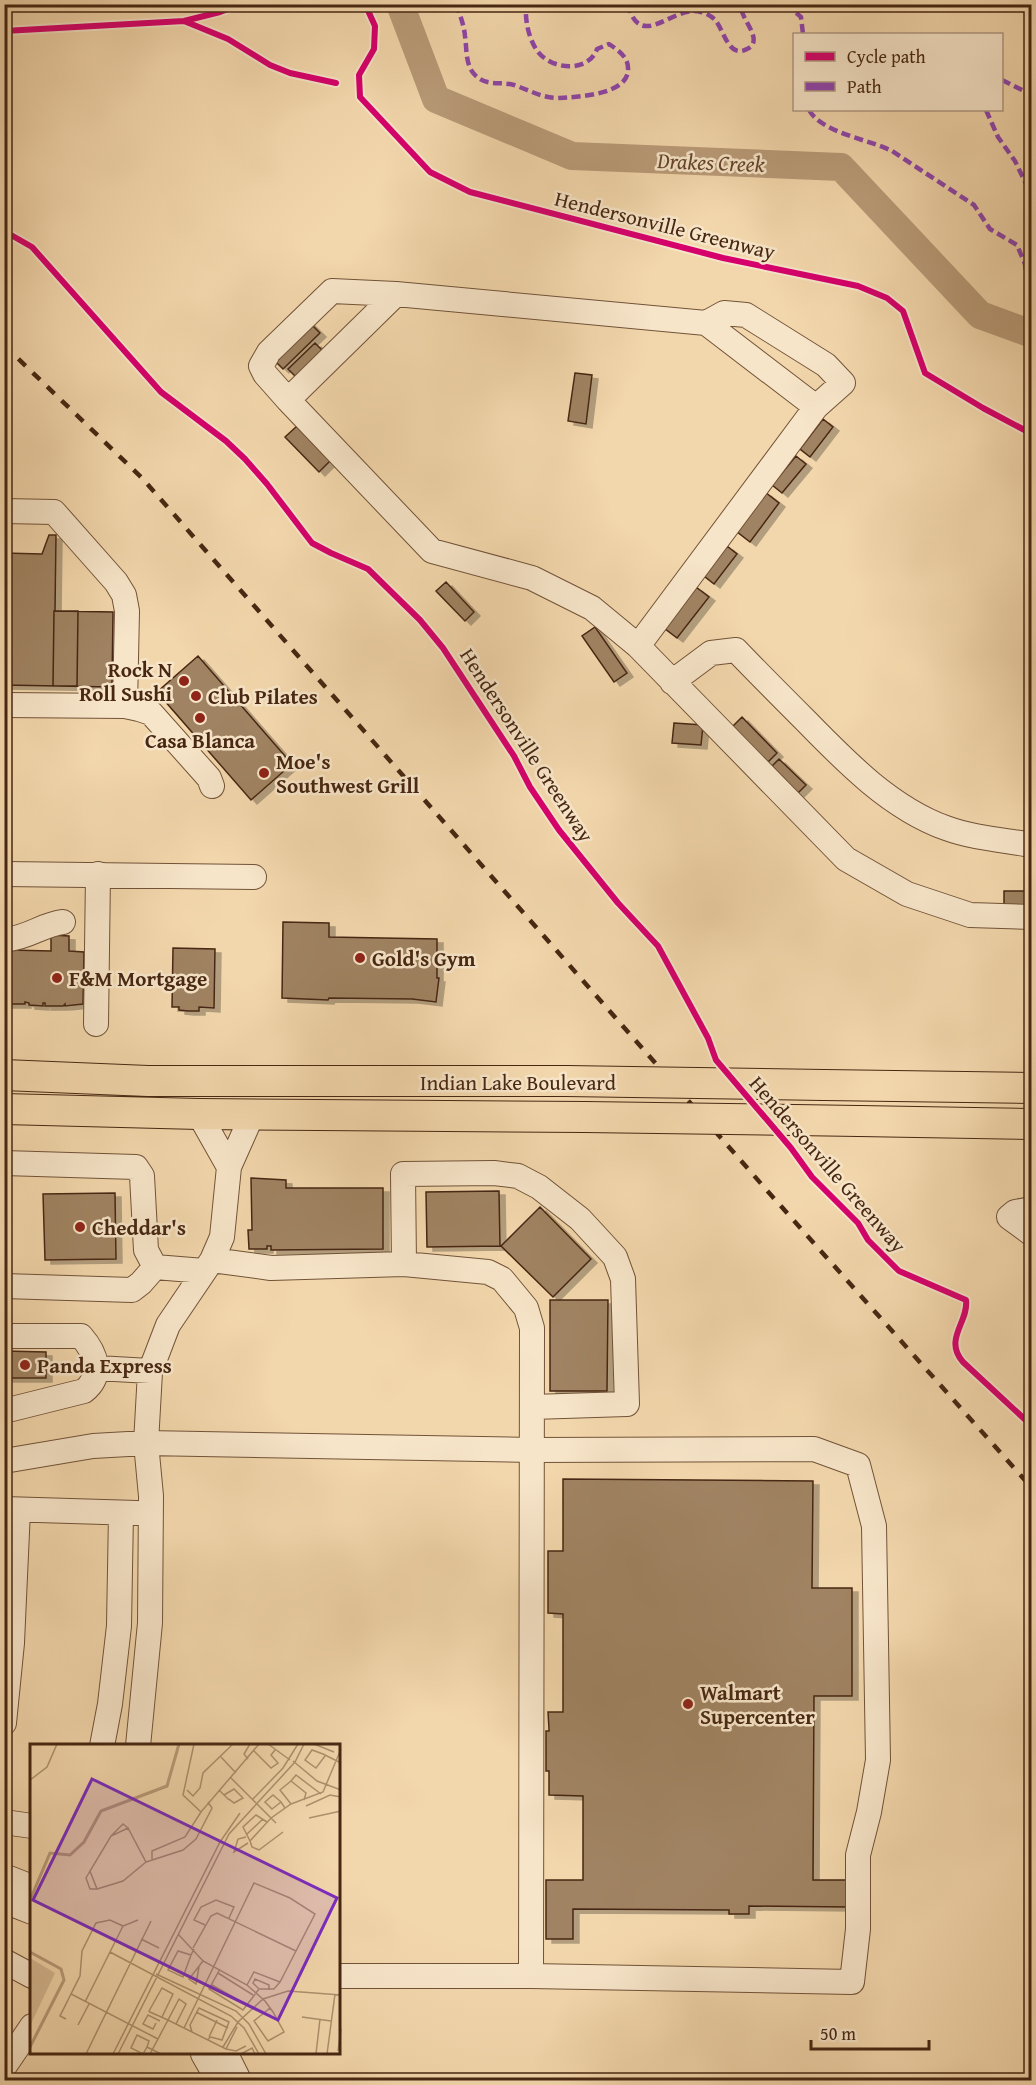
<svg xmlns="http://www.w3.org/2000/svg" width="1036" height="2085" viewBox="0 0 1036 2085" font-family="'Gentium Book Plus',serif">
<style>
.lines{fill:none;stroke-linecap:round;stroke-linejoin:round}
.river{stroke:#b99b78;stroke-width:28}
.building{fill:#a08362;stroke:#472712;stroke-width:1.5;filter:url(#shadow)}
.minor-casing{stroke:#725338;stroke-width:26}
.major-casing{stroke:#472712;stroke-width:32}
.minor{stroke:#f7e5c9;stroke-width:24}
.major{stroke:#f3d7ac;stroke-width:30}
.rail{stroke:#472712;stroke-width:4.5;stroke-dasharray:10 10;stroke-linecap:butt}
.major-bridge-casing{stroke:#472712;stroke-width:32;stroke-linecap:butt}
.major-bridge{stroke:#f3d7ac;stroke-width:30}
.quiet{stroke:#8e44ad;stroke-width:4.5;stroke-dasharray:9 4.5;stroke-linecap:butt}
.cycleway-casing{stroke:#f7e5c9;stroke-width:10}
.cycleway{stroke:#d6006c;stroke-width:6}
.poi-dot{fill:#8f2418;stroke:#f7e5c9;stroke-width:2}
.labels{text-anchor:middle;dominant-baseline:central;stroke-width:5;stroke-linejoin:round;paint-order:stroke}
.street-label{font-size:21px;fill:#472712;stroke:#f7e5c9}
.poi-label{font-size:21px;font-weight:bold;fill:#472712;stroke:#f7e5c9;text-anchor:start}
.water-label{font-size:22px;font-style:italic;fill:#64442c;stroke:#f7e5c9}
.inset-river{fill:none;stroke:#b99b78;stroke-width:3}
.inset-road{fill:none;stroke:#ae916e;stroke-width:1.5}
.view{fill:#7b2cbf;fill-opacity:0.15;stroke:#7b2cbf;stroke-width:3}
.inset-edge{fill:none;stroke:#472712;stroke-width:3}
</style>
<defs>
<filter id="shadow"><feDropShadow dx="6" dy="4" stdDeviation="0" flood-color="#0004"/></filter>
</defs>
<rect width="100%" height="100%" fill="#f3d7ac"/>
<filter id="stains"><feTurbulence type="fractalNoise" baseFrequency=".00333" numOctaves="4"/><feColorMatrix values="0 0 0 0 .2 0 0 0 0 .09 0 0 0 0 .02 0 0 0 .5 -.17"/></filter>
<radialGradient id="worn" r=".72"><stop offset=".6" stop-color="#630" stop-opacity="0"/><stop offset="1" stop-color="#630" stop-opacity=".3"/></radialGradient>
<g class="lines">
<path class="river" d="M400 4 436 99 572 156 841 167 980 315 1032 334"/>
</g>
<path class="building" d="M309 322 320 333 283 369 272 358Z
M315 343 324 352 297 378 288 369Z
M575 373 592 375 586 424 568 421Z
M823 419 833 427 810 457 800 449Z
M297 426 330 461 319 472 285 437Z
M796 456 806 464 782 493 772 485Z
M765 492 779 503 750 542 736 531Z
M49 535H56L55 611 113 612 112 685 111 687 4 685V553L42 554Z
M727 546 737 554 714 584 704 576Z
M446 582 474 612 465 621 436 591Z
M696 587 709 597 677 638 664 628Z
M54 611H78L77 686H53Z
M595 627 627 673 614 682 582 636Z
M198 656 292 764 251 800 157 692Z
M742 717 777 753 766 764 731 728Z
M674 723 703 725 701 745 672 743Z
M779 759 806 785 798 793 771 767Z
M1004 891H1032V908H1004Z
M283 922 329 923V937L437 939V978H439L436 1002 412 999 329 998 328 1000 282 998Z
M4 927H9V950L51 951V935L69 936V951L84 952 83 1004 65 1006V1004L63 1006H45V1003H43V1006L29 1005V1003L25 1002V1004H4Z
M173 948 215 949 214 1008 199 1007V1011H188L179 1010V1007H172Z
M251 1178 286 1180V1188H383V1249L271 1250V1246H267V1249H249L248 1230H252Z
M499 1191 500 1246 427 1247 426 1192Z
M115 1193 116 1259 45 1260 43 1194Z
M540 1207 591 1259 553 1297 501 1246Z
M550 1300H608L607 1391H550Z
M4 1351 46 1352V1378H4Z
M563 1479 813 1481 812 1588H852V1696H814L813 1880H848V1907L749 1906V1914H729V1910L573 1909V1939H546V1880H583V1796L549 1795V1771H546V1731H549V1729L548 1712H563V1614L548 1613V1551H563Z"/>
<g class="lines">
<g class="minor-casing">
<path id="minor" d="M706 323 724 313 746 315 826 365 843 383 816 407
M288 400 265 374 261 366 269 352 332 291 396 294
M4 511 54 512 116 582 124 595 127 611 125 706
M638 646 816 407 706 323 396 294 288 400 432 551 532 578 592 608 638 646 846 859 907 894 970 915 1032 917
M672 682 711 653 736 650C758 673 781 696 804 719 844 760 890 808 946 828 973 838 1003 840 1032 845
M4 705 125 706 139 709 151 713 209 778 212 786
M4 874 254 877
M9 939C29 937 44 924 63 922
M96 1024 98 874
M199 1114 229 1167
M4 1163 136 1167 142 1176 146 1250 155 1267
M1032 1209 1015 1212 1009 1217 1032 1234
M212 1260 271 1268 404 1264 488 1272 502 1279 526 1308 532 1328 531 1976
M404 1264 403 1174 494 1173 518 1176 539 1187 580 1219 615 1257 623 1279 627 1404 532 1407
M155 1267 204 1271
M4 1286 132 1290 141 1283 155 1267
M4 1336H81C96 1353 104 1375 84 1391L12 1409H4
M97 1368 150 1371
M4 1461 93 1446 146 1443 532 1450 814 1449 858 1465 874 1526 878 1760 869 1812 858 1855V1929L852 1982 531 1976H339
M4 1509 137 1513
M4 1723 12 1643 18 1510
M102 1746 110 1704 119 1626 121 1513
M138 1746 150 1623 151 1496 146 1443 150 1372 168 1325 212 1260 222 1237 229 1167 253 1113
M4 1822 32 1826
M4 1876 32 1887
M4 1901 32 1912
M4 1961 32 1976
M203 2054 218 2080
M226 2054 239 2080
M4 2067 32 2026"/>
</g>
<g class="major-casing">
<path id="major" d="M4 1075 148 1081H566
M824 1085 1032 1088
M4 1109 199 1114 585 1117
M859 1121 1032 1124"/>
</g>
<use href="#minor" class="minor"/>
<use href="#major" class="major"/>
<path class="rail" d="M4 345 142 478 771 1195 1032 1488"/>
<g class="major-bridge-casing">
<path id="major-bridge" d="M566 1081 824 1085
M585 1117 859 1121"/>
</g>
<use href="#major-bridge" class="major-bridge"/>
<path class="quiet" d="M456 4C460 15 464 25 465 36 467 49 465 65 475 75 487 87 500 81 514 85 529 90 542 98 558 98 577 97 630 95 628 68 628 57 618 50 609 44L597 49C588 74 549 70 536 49 528 36 525 20 526 4
M628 4C640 53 673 4 701 12 706 13 713 17 716 21 724 31 729 59 747 49 766 40 738 17 741 4
M786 4 801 17 803 34
M993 4 1032 12
M1002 80 1032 95
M809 110C822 133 868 139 892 151L974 205 990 229 1017 245 1025 264 1027 281 1032 290
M986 110 998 137 1015 161 1026 184 1032 192"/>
<g class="cycleway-casing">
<path id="cycleway" d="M365 4 375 26 374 49 359 75 360 97 430 172 470 192 723 258 858 286 887 298 903 311 925 373 983 408 1032 434
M184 21 228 39 270 65 290 73 336 83
M4 31 184 21 220 12 241 4
M4 231 32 247 161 392 226 441 245 459 267 484 312 543 331 553 368 569 420 620 443 648 514 756 530 787 559 830 618 903 658 946 708 1038 716 1060 791 1148 812 1177 858 1223 868 1240 899 1271 966 1300C969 1322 943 1339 963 1362L1032 1426"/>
</g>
<use href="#cycleway" class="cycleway"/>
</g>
<g class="poi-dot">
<circle cx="184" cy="681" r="6"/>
<circle cx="196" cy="696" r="6"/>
<circle cx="200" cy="718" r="6"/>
<circle cx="264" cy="773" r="6"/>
<circle cx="360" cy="958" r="6"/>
<circle cx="57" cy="978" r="6"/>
<circle cx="80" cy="1227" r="6"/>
<circle cx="25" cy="1365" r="6"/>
<circle cx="688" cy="1704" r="6"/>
</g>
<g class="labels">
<g class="street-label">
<text transform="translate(665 225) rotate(14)">Hendersonville Greenway</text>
<text transform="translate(527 745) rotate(57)">Hendersonville Greenway</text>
<text x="518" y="1082">Indian Lake Boulevard</text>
<text transform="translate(828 1164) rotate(49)">Hendersonville Greenway</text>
</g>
<g class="poi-label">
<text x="172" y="669" text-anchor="end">Rock N<tspan x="172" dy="24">Roll Sushi</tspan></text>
<text x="208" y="696">Club Pilates</text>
<text x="200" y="740" text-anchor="middle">Casa Blanca</text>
<text x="276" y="761">Moe's<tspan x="276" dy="24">Southwest Grill</tspan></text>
<text x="372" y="958">Gold's Gym</text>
<text x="69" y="978">F&amp;M Mortgage</text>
<text x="92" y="1227">Cheddar's</text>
<text x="37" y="1365">Panda Express</text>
<text x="700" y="1692">Walmart<tspan x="700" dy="24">Supercenter</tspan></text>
</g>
<g class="water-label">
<text transform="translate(711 162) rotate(2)">Drakes Creek</text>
</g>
</g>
<g transform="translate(30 1744)">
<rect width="310" height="310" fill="#f3d7ac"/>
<path d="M0 214 25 229 0 282Z" fill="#d6b992"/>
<path class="inset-river" d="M0 156 20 109 40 111 54 98 71 67 137 42 149 0M0 208 31 225 34 236 0 303"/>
<path class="inset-road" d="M164 0 153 51 171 68 229 0M238 0 260 16M284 0 304 8M224 7 241 24 248 19 241 11 245 6M295 12 286 24 275 16 282 6 293 10 311 19M191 13 206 29M218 15 214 10 220 0M263 17 287 37 311 46M201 34 241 74 261 60 293 48 311 5M0 36 17 23 27 0M261 37 250 46 261 60M157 46 163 52 170 44 173 29 203 0M189 46 198 55 200 56 204 59 213 54 204 45 194 51M223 55 253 24 268 0M274 56 276 49 261 37 266 31 291 50M251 58 242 65 235 58 243 51 250 57 251 58 255 64M276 62 300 51 311 53M279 74 311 67M246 79 241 74 220 97 222 103 229 106 253 88M217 90 233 75M81 92 93 80 98 84M216 93 208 95 204 108 218 99M220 97 213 83 226 71 237 78M122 117V107L155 93 171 68M116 118 93 137 67 145 60 127 81 92 98 84 116 118 153 106 166 95 182 64 178 58M60 127 56 134 60 145H67M175 181 164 176 171 163 186 156 204 163 199 174M93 182 80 176 66 179 52 207 50 232 41 250 128 295M148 190 173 217 217 241 235 257 243 268 254 288 238 297 224 277 240 264M111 195 129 204M163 204 181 172 187 169 266 207M80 208 201 272 214 284 229 310M161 211 153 233 138 226 148 207 161 211 164 205M169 223 166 240 159 235 173 217M190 225 179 245 213 266 229 245H244L250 238M188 229 223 251M126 230 206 267 219 280 236 310M182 241 217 261M229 245 223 239 225 235 239 241V246M55 258 93 182 108 176M166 268 198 284M132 273 143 250 132 244 119 267 120 268 138 276 149 255 156 260 146 280M272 273 301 277M36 275 30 272 41 250M126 279 123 285 113 280 118 271 130 277M48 281 59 260M154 284 224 139 260 154 285 170 250 238 224 228 217 241M162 288 160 281 169 264 199 278 192 296 181 293 177 296M179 293 187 276M117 303 113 310 101 304 107 291 119 297 117 303 131 310M193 303 208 278 233 255 258 247 311 251M196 305 207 283M308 307 311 285M56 310 121 177M83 310 190 98 210 69M88 310 199 90 265 18 274 0M120 310 138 276 196 305 206 307 216 302M211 310 222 304 225 310M286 310 290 275M297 310 305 250"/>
<path class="view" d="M62 35 307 154 248 276 3 156Z"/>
<rect width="310" height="310" class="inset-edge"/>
</g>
<rect width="1036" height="2085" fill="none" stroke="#f3d7ac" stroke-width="24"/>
<rect x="6" y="6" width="1024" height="2073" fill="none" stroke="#472712" stroke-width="3"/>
<rect x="12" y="12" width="1012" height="2061" fill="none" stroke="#472712" stroke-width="1.5"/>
<rect x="793" y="33" width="210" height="78" fill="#f7e5c9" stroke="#b19980" stroke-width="1.5"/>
<rect x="805" y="52" width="30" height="9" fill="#d6006c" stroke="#b19980" stroke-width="1.5"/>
<text x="847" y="63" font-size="18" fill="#472712">Cycle path</text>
<rect x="805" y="82" width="30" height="9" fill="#8e44ad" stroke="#b19980" stroke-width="1.5"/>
<text x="847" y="93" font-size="18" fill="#472712">Path</text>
<path d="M811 2040v9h118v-9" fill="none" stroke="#472712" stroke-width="3"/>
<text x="820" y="2040" font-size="18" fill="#472712" stroke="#f7e5c9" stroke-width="4.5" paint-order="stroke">50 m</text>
<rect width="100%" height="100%" filter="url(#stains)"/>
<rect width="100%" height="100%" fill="url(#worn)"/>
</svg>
